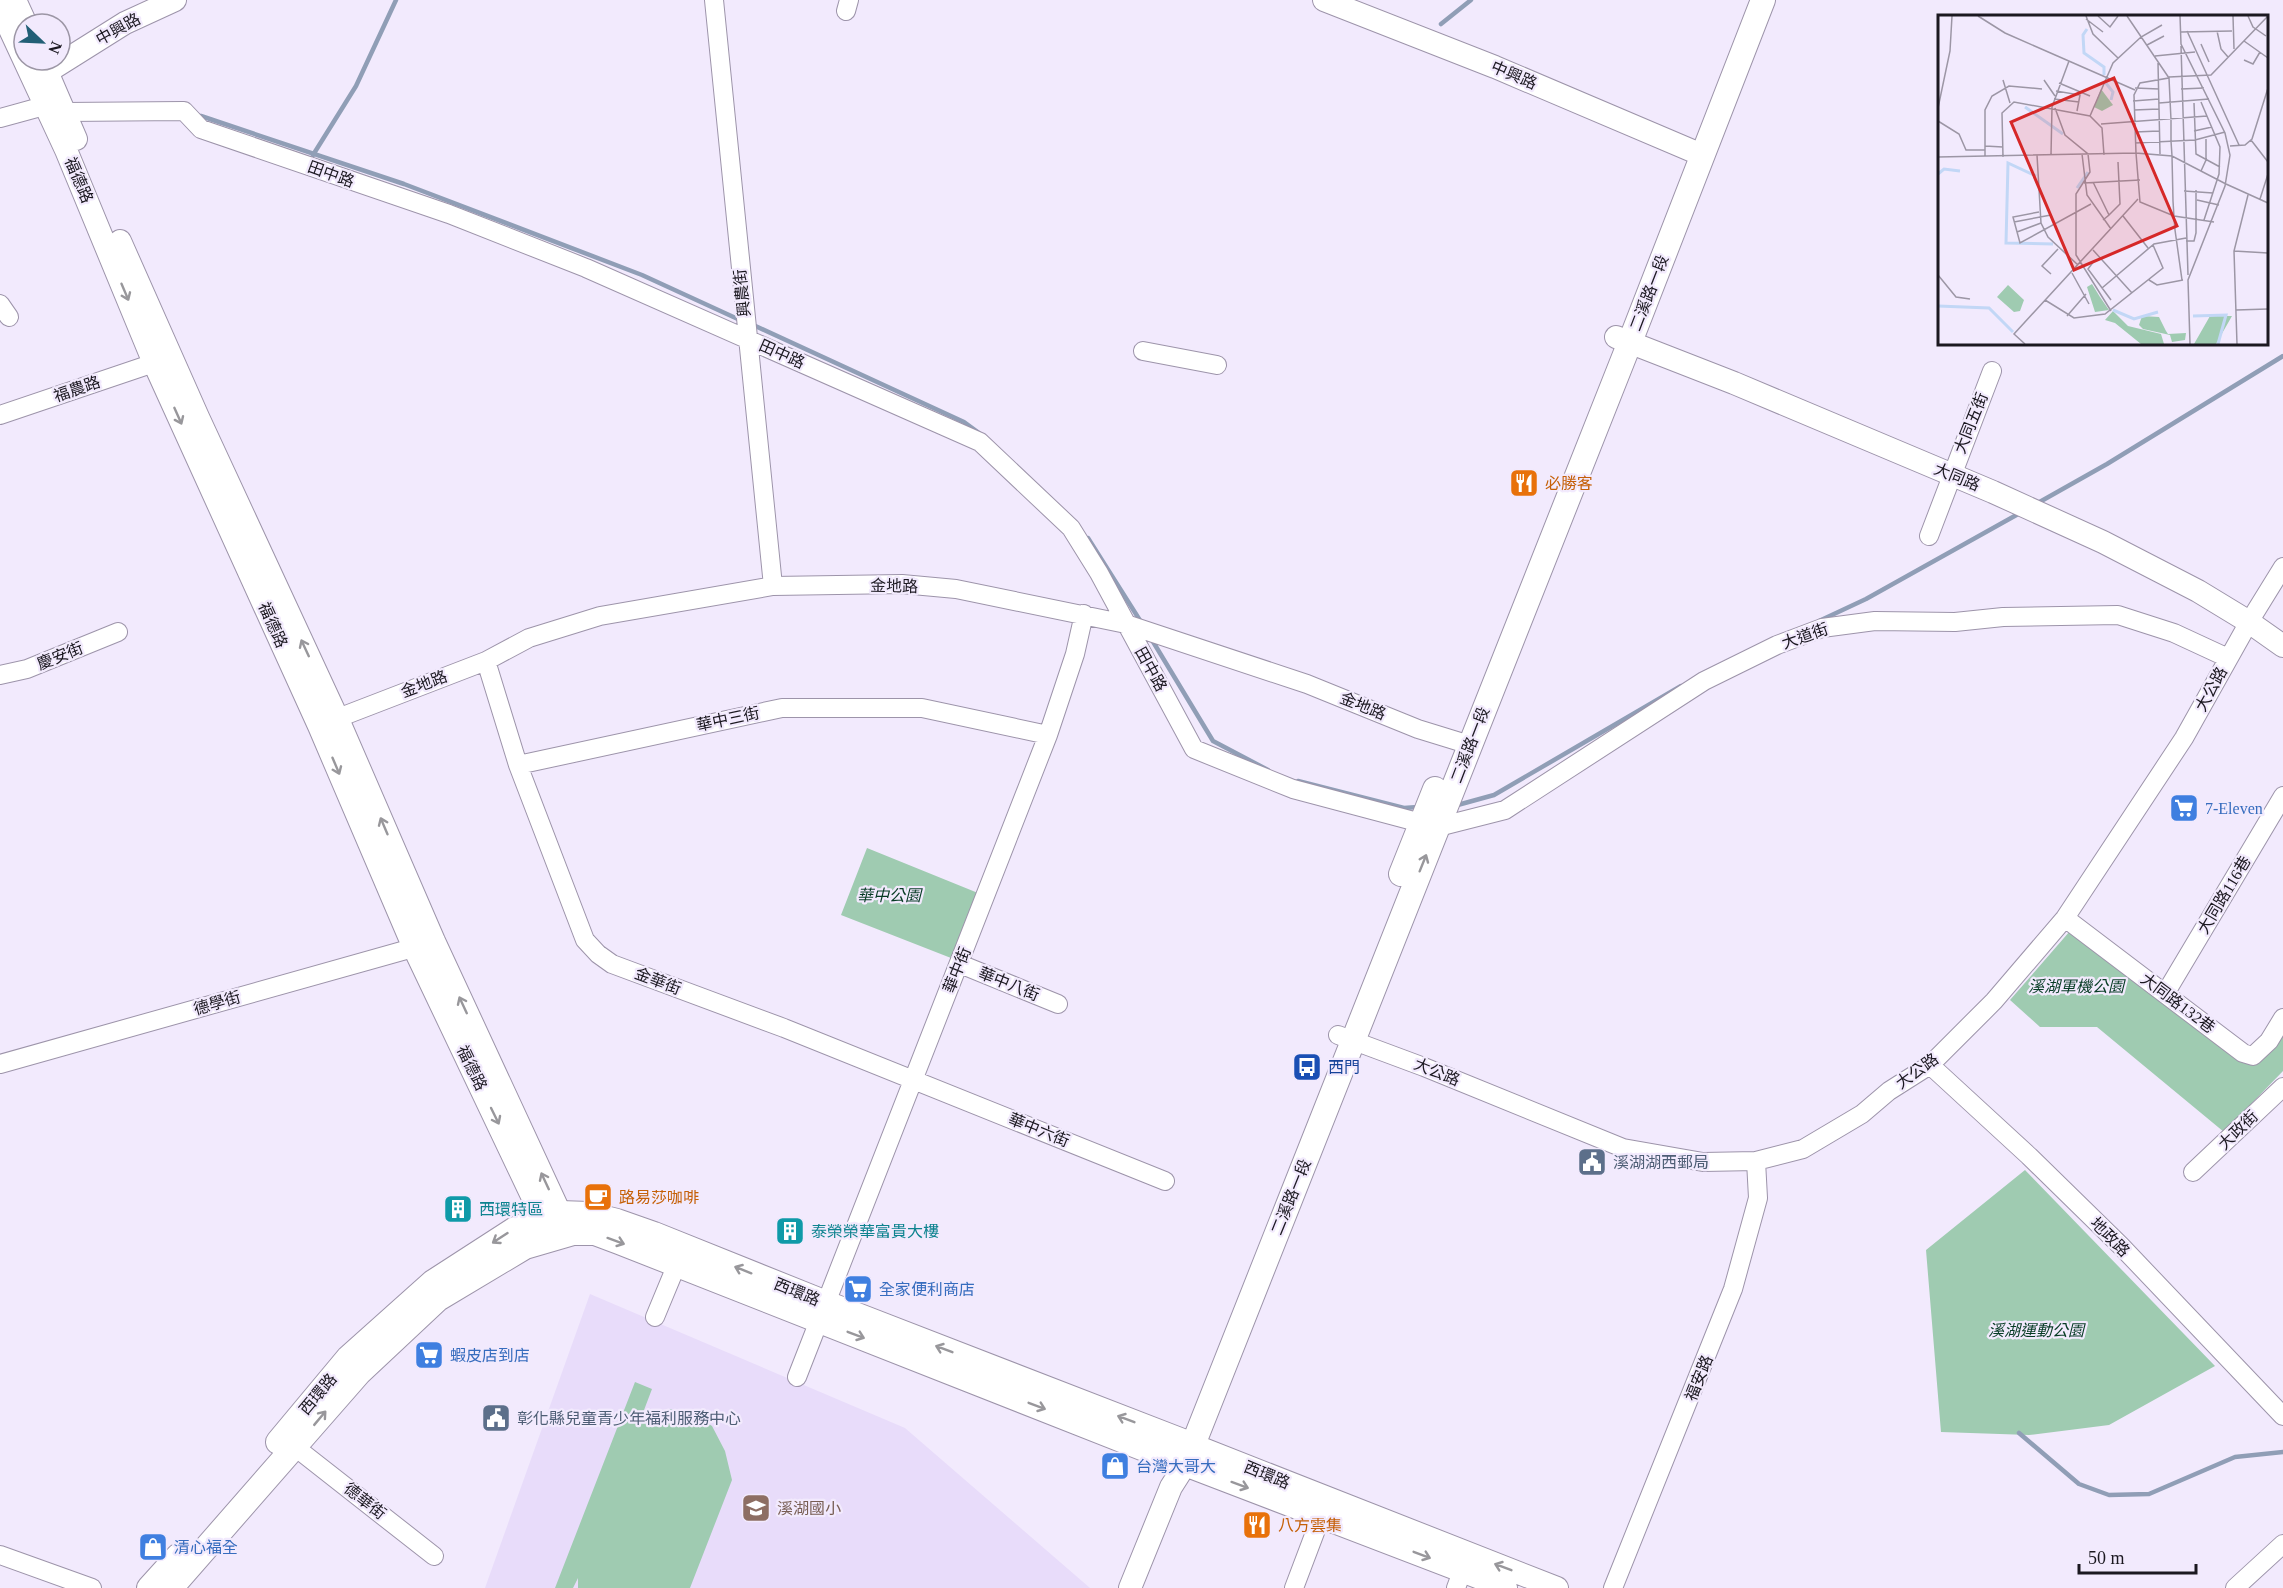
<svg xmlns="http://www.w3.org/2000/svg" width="2283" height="1588" viewBox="0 0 2283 1588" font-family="'Times New Roman','Noto Sans TC',serif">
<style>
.built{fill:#e8dcfa}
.green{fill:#9fcbb1}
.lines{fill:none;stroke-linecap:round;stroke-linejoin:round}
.stream{stroke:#909eb6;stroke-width:4.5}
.minor-casing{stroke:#9d94aa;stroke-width:20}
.tertiary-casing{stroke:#9d94aa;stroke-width:24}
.secondary-casing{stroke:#9d94aa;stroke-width:26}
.minor{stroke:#fff;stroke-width:18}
.tertiary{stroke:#fff;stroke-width:22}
.secondary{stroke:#fff;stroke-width:24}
.oneway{stroke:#98979b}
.labels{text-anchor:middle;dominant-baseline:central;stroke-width:4.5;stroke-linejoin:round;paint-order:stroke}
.street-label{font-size:16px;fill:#1b1820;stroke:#f2eafd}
.food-label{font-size:16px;fill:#c56008;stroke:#f2eafd;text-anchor:start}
.shop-label{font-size:16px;fill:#366cbe;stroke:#f2eafd;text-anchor:start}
.park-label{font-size:16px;font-style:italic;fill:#063b24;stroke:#f2eafd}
.transit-label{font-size:16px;fill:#164399;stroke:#f2eafd;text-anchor:start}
.service-label{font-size:16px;fill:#4e5e75;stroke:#f2eafd;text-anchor:start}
.culture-label{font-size:16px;fill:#0d838f;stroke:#f2eafd;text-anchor:start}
.education-label{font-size:16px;fill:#785e54;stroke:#f2eafd;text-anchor:start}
.inset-river{fill:none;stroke:#c2d7f6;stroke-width:3}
.inset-road{fill:none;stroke:#9c96a5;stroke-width:1.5}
.view{fill:#d62828;fill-opacity:0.15;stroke:#d62828;stroke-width:3}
.inset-edge{fill:none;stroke:#1b1820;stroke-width:3}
</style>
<rect width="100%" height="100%" fill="#f2eafd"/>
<path class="built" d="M590 1294 905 1428 1090 1588H485Z"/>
<path class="green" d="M867 848 978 893 951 958 841 915Z
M2070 931 2245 1060 2283 1026V1071L2224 1132 2097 1027H2040L2010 1000Z
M2025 1170 2215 1366 2109 1425 2029 1435 1941 1432 1926 1250Z
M635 1382 652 1389 641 1418 669 1409 697 1416 712 1426 725 1451 732 1480 690 1588H578V1578L573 1588H555Z"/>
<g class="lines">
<path class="stream" d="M1441 24 1471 0
M195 116H201L404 184 642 275 740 320
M313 155 356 86 396 0
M751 324 964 422 979 433
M2036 504 2107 464 2283 356
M1088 538 1141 622
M1819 621 1866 599 2020 513
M1152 640 1213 741 1268 770
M1298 781 1404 808 1418 807
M1454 806 1494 795 1681 686
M2019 1433 2079 1484 2109 1495 2149 1494 2235 1457 2283 1452"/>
<g class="minor-casing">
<path id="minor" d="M714 0 773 586
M846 11 849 0
M0 118 44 106 65 112 184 111 201 129 449 214 586 268 980 442 1071 528 1099 573 1194 749 1293 789 1421 823 1438 827 1505 810 1704 681 1777 645 1822 628 1875 621 1955 622 2003 617 2118 615 2174 633 2228 658
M0 304 9 317
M1143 351 1217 365
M0 415 154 363
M1929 536 1992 371
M486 661 518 765 782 708H922L1048 735
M0 675 27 669 118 632
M325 723 486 661 529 638 600 616 773 586 902 584 956 589 1126 624 1307 684 1418 729 1470 745
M518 765 585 940 598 954 612 964 784 1028 1165 1181
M2065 918 2243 1053 2253 1056 2269 1041 2283 1018
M960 964 1058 1004
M2165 994 2283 796
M1338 1035 1424 1067 1623 1148 1703 1162 1756 1161 1803 1149 1862 1114 1889 1091 1930 1065 1994 1001 2065 918 2184 738 2249 622 2283 567
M0 1064 427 944
M1930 1065 2029 1156 2121 1246 2283 1416
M2193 1172 2283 1087
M655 1317 677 1264
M797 1377 1048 735 1075 654 1084 614
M295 1447 434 1556
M0 1555 92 1588
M1294 1588 1325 1506
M1456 1588 1466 1561
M1613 1588 1733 1289 1758 1198 1756 1161
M2235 1588 2283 1544"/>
</g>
<g class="tertiary-casing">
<path id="tertiary" d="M15 0 26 24
M1324 0 1495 67 1702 155
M0 8 66 150 154 363 319 726 414 948 551 1236
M42 60 76 139
M33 77 47 72 125 23 175 0
M120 241 198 417 337 717 434 941 560 1213 570 1229
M1616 337 1734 383 1993 492 2103 542 2198 591 2249 622 2283 646
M1193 1445 1557 1588
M1130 1588 1171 1487 1185 1465 1506 1588"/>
</g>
<g class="secondary-casing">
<path id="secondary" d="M1401 874 1435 789
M278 1442 348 1358 433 1282 515 1229 560 1213 589 1214 617 1221 654 1234 826 1303 1193 1445
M149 1588 178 1556
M171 1588 359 1373 438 1299 525 1247 573 1233H595L619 1242 1185 1465 1630 342 1763 0"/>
</g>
<use href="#minor" class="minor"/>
<use href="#tertiary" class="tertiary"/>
<use href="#secondary" class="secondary"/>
</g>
<defs><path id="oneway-shaft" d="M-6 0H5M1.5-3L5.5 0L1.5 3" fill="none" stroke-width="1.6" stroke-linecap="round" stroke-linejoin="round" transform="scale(1.5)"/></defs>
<g class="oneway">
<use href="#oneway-shaft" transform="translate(125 292) rotate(67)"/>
<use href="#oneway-shaft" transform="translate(178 416) rotate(66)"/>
<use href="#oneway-shaft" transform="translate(305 648) rotate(-115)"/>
<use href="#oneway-shaft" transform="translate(336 766) rotate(67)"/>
<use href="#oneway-shaft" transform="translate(384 826) rotate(-113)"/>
<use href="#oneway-shaft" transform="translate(1423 863) rotate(-68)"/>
<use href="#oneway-shaft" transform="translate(463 1005) rotate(-115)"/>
<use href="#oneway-shaft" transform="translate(495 1116) rotate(64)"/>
<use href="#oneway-shaft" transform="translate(545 1181) rotate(-115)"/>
<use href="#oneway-shaft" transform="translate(500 1238) rotate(147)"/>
<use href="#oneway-shaft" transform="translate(616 1241) rotate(20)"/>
<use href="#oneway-shaft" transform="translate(743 1270) rotate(-158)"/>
<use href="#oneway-shaft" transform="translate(856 1335) rotate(21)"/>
<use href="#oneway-shaft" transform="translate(944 1349) rotate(-159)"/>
<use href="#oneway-shaft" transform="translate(1037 1406) rotate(21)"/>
<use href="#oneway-shaft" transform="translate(320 1418) rotate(-50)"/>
<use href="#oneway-shaft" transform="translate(1126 1419) rotate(-159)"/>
<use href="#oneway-shaft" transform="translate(1240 1485) rotate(20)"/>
<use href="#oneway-shaft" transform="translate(1422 1555) rotate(21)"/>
<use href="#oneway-shaft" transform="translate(1503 1567) rotate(-159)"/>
</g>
<defs>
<g id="restaurant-square" transform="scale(1.5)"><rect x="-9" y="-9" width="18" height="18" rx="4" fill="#e8710a" stroke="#f2eafd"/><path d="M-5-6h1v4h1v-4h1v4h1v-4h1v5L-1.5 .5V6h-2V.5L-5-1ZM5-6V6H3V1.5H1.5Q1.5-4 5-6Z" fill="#fff"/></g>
<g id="supermarket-square" transform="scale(1.5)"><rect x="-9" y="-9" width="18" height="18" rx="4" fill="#3f7fe0" stroke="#f2eafd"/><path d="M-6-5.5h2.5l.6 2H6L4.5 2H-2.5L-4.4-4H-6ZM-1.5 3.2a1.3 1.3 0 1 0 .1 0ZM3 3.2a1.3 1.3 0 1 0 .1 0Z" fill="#fff"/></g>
<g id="bus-square" transform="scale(1.5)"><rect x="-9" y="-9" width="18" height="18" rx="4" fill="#1a4fb4" stroke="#f2eafd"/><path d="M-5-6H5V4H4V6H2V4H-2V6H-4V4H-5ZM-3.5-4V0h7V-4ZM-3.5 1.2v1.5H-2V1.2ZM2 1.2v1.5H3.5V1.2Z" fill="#fff"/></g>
<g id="civic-square" transform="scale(1.5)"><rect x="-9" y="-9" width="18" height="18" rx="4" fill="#5c6f8a" stroke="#f2eafd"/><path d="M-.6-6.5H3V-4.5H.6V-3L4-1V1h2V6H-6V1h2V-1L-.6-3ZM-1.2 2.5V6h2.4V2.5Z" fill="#fff"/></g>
<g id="cafe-square" transform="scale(1.5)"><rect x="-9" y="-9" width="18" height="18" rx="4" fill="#e8710a" stroke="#f2eafd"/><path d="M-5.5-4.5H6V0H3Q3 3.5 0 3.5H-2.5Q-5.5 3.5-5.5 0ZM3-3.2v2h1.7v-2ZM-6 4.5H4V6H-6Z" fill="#fff"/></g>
<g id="building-square" transform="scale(1.5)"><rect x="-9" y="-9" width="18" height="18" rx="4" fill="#0f9aa8" stroke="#f2eafd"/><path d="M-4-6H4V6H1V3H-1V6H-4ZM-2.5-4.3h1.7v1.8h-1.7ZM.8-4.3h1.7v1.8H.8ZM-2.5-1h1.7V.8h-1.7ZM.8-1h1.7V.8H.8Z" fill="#fff"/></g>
<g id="shop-square" transform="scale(1.5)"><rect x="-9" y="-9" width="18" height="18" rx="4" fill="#3f7fe0" stroke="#f2eafd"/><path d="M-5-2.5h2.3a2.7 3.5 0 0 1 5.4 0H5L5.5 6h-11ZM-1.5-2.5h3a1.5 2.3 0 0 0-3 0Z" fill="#fff"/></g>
<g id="school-square" transform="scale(1.5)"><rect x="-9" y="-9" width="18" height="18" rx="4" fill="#8d6e63" stroke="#f2eafd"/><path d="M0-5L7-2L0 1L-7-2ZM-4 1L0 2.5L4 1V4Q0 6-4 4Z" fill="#fff"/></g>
</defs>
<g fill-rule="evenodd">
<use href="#restaurant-square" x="1524" y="483"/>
<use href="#supermarket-square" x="2184" y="808"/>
<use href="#bus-square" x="1307" y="1067"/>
<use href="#civic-square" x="1592" y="1162"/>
<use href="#cafe-square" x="598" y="1197"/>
<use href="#building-square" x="458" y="1209"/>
<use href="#building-square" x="790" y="1231"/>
<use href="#supermarket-square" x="858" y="1289"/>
<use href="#supermarket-square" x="429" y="1355"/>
<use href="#civic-square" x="496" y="1418"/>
<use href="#shop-square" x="1115" y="1466"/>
<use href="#school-square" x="756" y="1508"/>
<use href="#restaurant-square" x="1257" y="1525"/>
<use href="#shop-square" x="153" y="1547"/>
</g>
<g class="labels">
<g class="street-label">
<text transform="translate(118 29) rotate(-29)">中興路</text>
<text transform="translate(1514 75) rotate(23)">中興路</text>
<text transform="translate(331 174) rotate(20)">田中路</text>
<text transform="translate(79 180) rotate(67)">福德路</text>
<text transform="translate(742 293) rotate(-96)">興農街</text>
<text transform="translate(1649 293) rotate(-69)">二溪路一段</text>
<text transform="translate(782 354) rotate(24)">田中路</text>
<text transform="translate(77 389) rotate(-19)">福農路</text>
<text transform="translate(1971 423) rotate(-68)">大同五街</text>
<text transform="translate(1957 477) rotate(22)">大同路</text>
<text transform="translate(894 586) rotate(1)">金地路</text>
<text transform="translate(273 625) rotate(66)">福德路</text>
<text transform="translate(1805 636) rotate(-19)">大道街</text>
<text transform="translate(60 656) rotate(-22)">慶安街</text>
<text transform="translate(1151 669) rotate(61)">田中路</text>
<text transform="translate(424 684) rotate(-21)">金地路</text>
<text transform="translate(2211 689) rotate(-61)">大公路</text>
<text transform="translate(1363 706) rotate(22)">金地路</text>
<text transform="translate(728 719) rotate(-12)">華中三街</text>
<text transform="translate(1470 745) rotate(-69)">二溪路一段</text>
<text transform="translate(2224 895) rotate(-59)">大同路116巷</text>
<text transform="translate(957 970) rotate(-68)">華中街</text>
<text transform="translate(658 981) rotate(21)">金華街</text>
<text transform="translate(1009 984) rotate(22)">華中八街</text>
<text transform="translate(217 1003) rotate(-16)">德學街</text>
<text transform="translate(2178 1003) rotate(37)">大同路132巷</text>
<text transform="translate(472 1068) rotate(64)">福德路</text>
<text transform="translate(1917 1071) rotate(-36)">大公路</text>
<text transform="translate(1437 1072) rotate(22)">大公路</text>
<text transform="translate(1039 1130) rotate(22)">華中六街</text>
<text transform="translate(2238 1130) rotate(-44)">大政街</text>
<text transform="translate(1291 1197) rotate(-68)">二溪路一段</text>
<text transform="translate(2110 1237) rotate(45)">地政路</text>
<text transform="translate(797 1292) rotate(22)">西環路</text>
<text transform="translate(1699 1378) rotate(-68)">福安路</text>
<text transform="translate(318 1394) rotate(-50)">西環路</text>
<text transform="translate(1267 1475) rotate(22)">西環路</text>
<text transform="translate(365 1501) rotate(38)">德華街</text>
</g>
<g class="food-label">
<text x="1545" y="483">必勝客</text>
<text x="619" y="1197">路易莎咖啡</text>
<text x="1278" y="1525">八方雲集</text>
</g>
<g class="shop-label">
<text x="2205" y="808">7-Eleven</text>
<text x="879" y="1289">全家便利商店</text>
<text x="450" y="1355">蝦皮店到店</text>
<text x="1136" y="1466">台灣大哥大</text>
<text x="174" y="1547">清心福全</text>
</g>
<g class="park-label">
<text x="889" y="895">華中公園</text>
<text x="2076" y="986">溪湖軍機公園</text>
<text x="2036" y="1330">溪湖運動公園</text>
</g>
<g class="transit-label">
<text x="1328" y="1067">西門</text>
</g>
<g class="service-label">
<text x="1613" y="1162">溪湖湖西郵局</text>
<text x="517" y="1418">彰化縣兒童青少年福利服務中心</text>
</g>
<g class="culture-label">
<text x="479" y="1209">西環特區</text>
<text x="811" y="1231">泰榮榮華富貴大樓</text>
</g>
<g class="education-label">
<text x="777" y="1508">溪湖國小</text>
</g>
</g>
<g transform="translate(1938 15)">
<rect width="330" height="330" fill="#f2eafd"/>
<path d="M163 74 175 90 164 96 156 92ZM154 269 162 282 171 295 157 297 149 272ZM70 270 86 285 82 296 76 297 59 282ZM175 296 190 311 223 319 226 329H203L177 308 167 305ZM204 301 221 302 228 316 234 313 228 316 230 319 248 318 247 325 234 327 232 320 205 314 201 310ZM272 301H294L278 329H256Z" fill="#9fcbb1"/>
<path class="inset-river" d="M149 14 145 20 146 38 166 52V60M167 67 175 77 173 85M87 92 125 119M0 159 6 154 22 156M98 161 70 148 68 228 115 229M139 173 150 157M0 291 51 293 75 317M175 295 196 304 220 297M255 301 288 300 280 329"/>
<path class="inset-road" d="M40 1 67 18 197 75M148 1 155 19 180 43M160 1 172 12 180 1M189 1 231 63M242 1 243 29 287 118 292 140 287 171 250 265 252 329M295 1 296 34M310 1 315 12 328 21M148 4 165 17M249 16 301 130M279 16 283 34 290 42M243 17 294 16M306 26 330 43M263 29 271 47M209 30 226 21M243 31 250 260M217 41 257 37M306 45 315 49 322 37M220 48 222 139M231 62 273 60 330 1M65 65 72 88M106 65 117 81M121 68 152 81M197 73 221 74M243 74 266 73M118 76 142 80 139 96M116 84 141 87M195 86 221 84M263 87 282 132 281 159 266 205M221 88 271 84M256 88 258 139 282 152M0 93 12 36 14 1M117 93 127 120 150 139 152 157 138 179V240L173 296M196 95 221 94M152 101 175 48 203 22 224 10M0 106 21 119 28 135H47M163 109 269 101M256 116 274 112M197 117 221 116M313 125 330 147M197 128 257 125 287 117M47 131 65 132M292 131 307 130 314 124 330 73M144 139 149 180 173 214M99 140 103 208 110 222 140 250M113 140 114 92 131 46M0 142 198 138 202 187 236 201 276 207M47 142V95L54 81 71 71 104 74M65 142 64 98 76 87 152 101 164 113 166 140M263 156 268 145V124M155 167 171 200 165 205M146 168 202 165M288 169 330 188M246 176 275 178M322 184 330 159M259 185 281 190M101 197 75 202 82 228 153 189M171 200 182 189 180 147M185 201 210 233M76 207 113 200M79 217 103 208M248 226H256L258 218V175M155 235 194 278M296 236 330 238M156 246 150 254 173 285M134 258 151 289M113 259 104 251 120 234M0 260 18 282 32 284M211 265 219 270 245 265M244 265 237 215 236 202 235 186 234 141 233 126V105L231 63 202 68 196 80 198 138 234 141 288 169M164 273 216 229 248 223M107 285 136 303 167 299 225 253 215 230M298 295 330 294M129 301 148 279M87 329 76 319 200 184M299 329 296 236 310 180"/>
<path class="view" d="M176 63 239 211 136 255 73 107Z"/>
<rect width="330" height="330" class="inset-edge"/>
</g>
<g transform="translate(42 42) rotate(113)"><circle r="28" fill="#f2eafd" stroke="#9c96a5" stroke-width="1.5"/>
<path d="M0-4.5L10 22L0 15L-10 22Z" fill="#225f76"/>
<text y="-9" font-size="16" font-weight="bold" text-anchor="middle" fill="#1b1820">N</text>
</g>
<path d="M2079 1564v9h117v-9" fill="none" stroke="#1b1820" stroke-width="3"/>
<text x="2088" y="1564" font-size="18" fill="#1b1820" stroke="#f2eafd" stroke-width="4.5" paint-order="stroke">50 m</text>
</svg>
